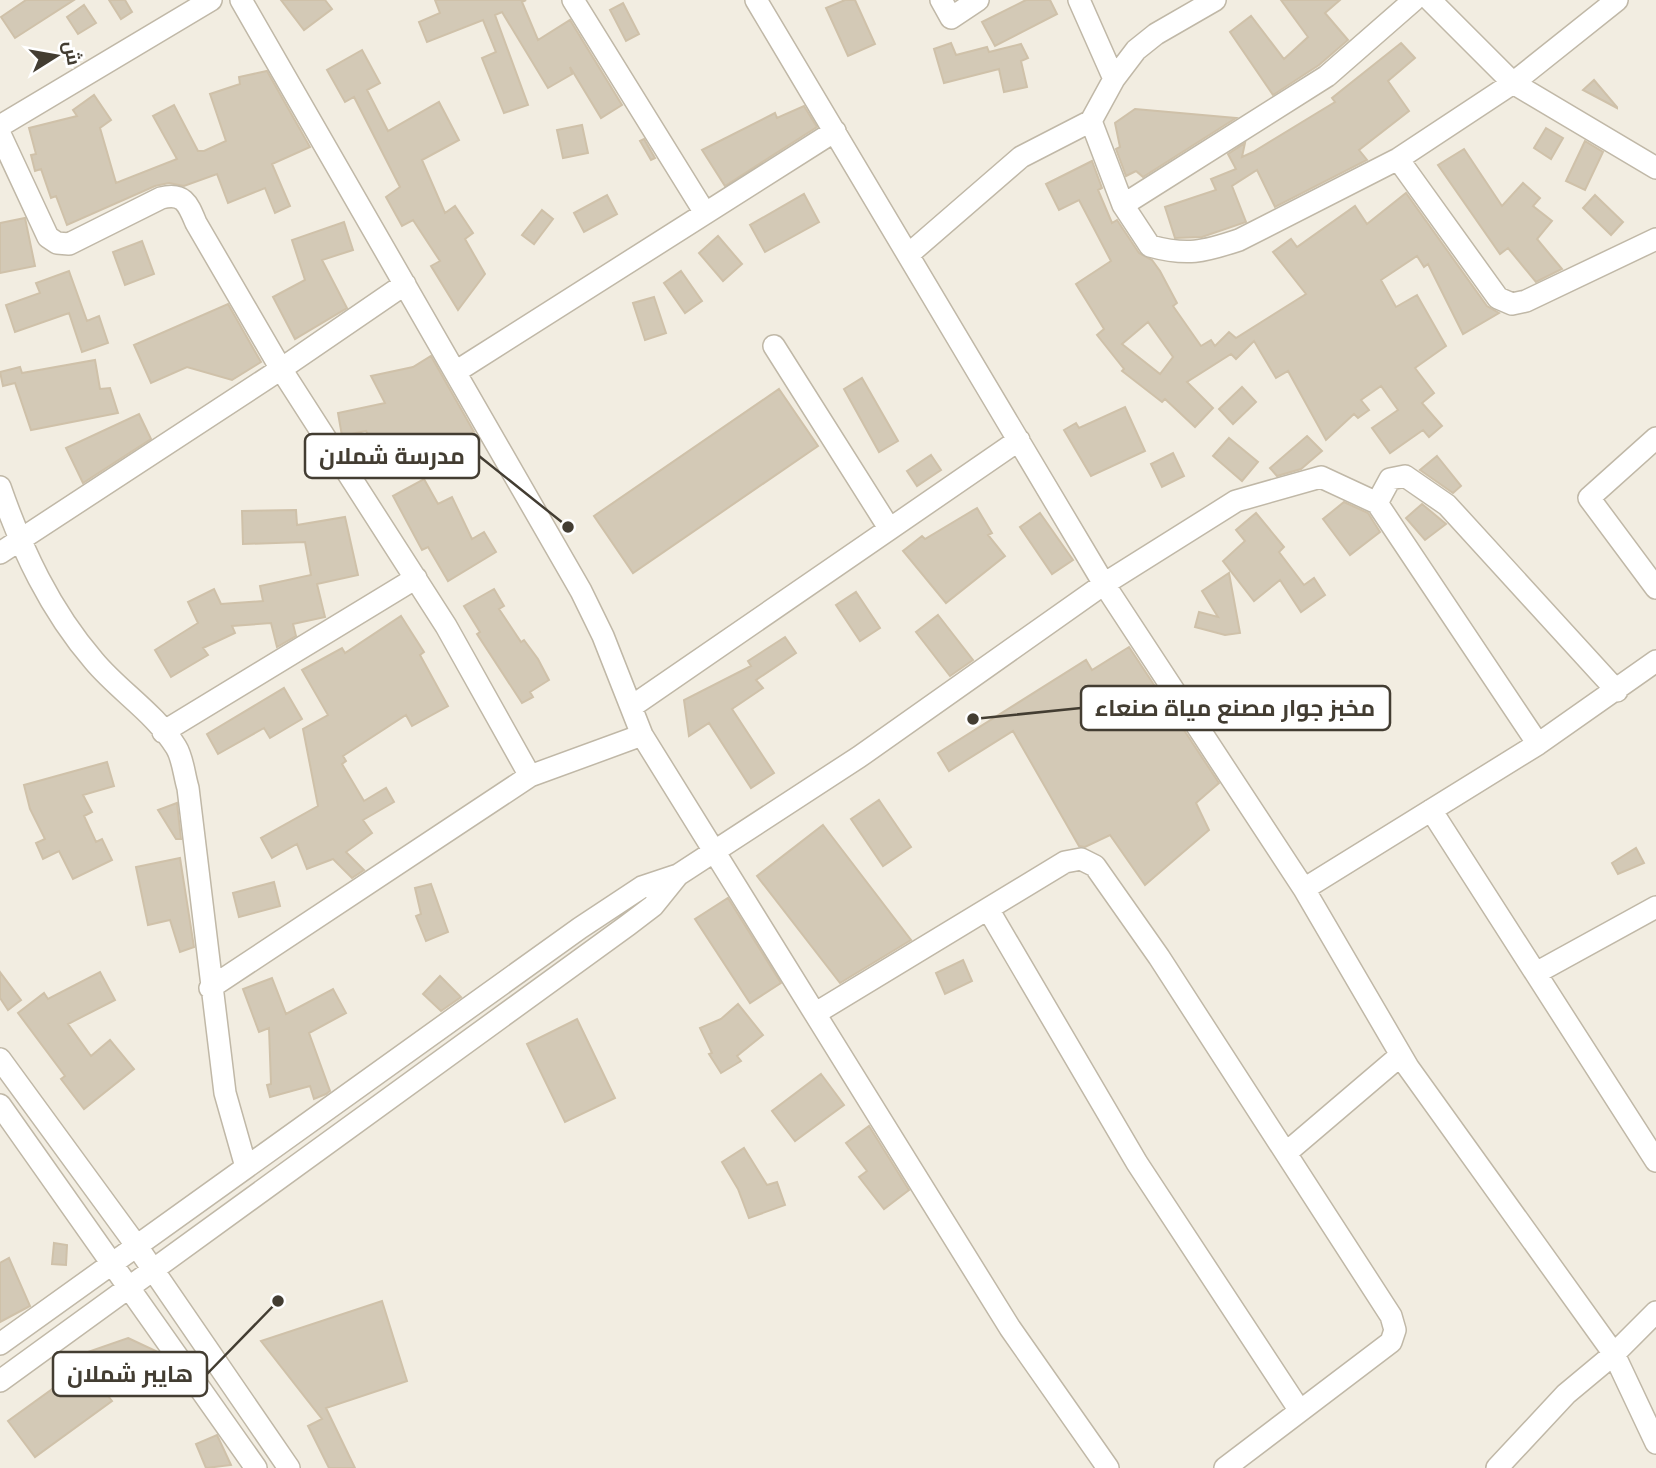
<svg xmlns="http://www.w3.org/2000/svg" width="1656" height="1468" viewBox="0 0 1656 1468" font-family="'Golos Text',Cairo,sans-serif">
<style>
.building{fill:#d3c9b6;stroke:#cfc1a9;stroke-width:2;fill-rule:evenodd}
.lines{fill:none;stroke-linecap:round;stroke-linejoin:round}
.minor-casing{stroke:#c0b8a7;stroke-width:24}
.minor{stroke:#fff;stroke-width:21}
.leader{fill:none;stroke:#433d32;stroke-width:2.5}
.callout-dot{fill:#433d32;stroke:#fff;stroke-width:2.5}
.callout{fill:#fff;stroke:#433d32;stroke-width:2.5}
.callout-label{font-size:23px;text-anchor:middle;font-weight:bold;fill:#433d32}
</style>
<rect width="100%" height="100%" fill="#f2ede1"/>
<path class="building" d="M26 0H74L15 38 1 17Z
M109 0H125L132 12 121 19Z
M281 0H325L332 9 304 30Z
M435 0H526L522 2 538 40 570 20 622 105 601 118 570 67 572 74 548 88 502 12 495 15 528 105 504 113 482 58 496 52 483 20 427 42 419 22 440 13Z
M845 0H855L875 44 848 56 826 8Z
M1026 0H1050L1057 14 995 46 982 22Z
M1281 0H1340L1325 13 1348 40 1319 65 1273 95 1230 32 1251 16 1284 59 1308 37Z
M623 3 639 34 626 41 610 10Z
M84 5 96 23 78 34 67 17Z
M951 43 956 55 987 47 989 52 1021 44 1028 58 1021 61 1027 87 1004 92 999 69 944 83 934 49Z
M1401 43 1415 58 1388 81 1409 111 1359 150 1367 160 1275 207 1257 170 1232 186 1246 222 1202 237 1175 238 1165 207 1216 190 1211 179 1236 169 1228 154 1245 143 1242 157 1253 152 1335 102 1332 98Z
M362 50 380 83 367 90 388 131 439 102 459 140 422 160 445 213 455 206 473 233 465 239 485 274 458 310 431 266 440 261 413 220 402 226 386 197 400 187 354 97 345 102 327 70Z
M267 71 310 147 272 164 290 206 275 213 265 188 228 203 217 174 184 186 169 183 155 186 67 225 56 196 51 198 41 169 35 171 31 155 36 154 29 128 77 116 73 110 94 95 111 120 100 128 116 183 177 159 153 116 174 105 198 151H204L226 141 210 94 240 84 239 77Z
M1594 80 1617 107V108L1583 90Z
M804 106 817 127 725 186 702 150 775 113 777 118Z
M1135 109 1236 118 1143 177 1136 171 1126 176 1116 149 1120 147 1115 123Z
M582 125 588 153 563 158 557 130Z
M1546 128 1563 138 1551 159 1534 148Z
M644 139 655 158 651 160 640 141Z
M1585 141 1603 152 1585 190 1566 181Z
M1464 149 1502 206 1523 183 1540 198 1533 206 1552 221 1537 239 1562 269 1536 282 1508 248 1500 254 1438 165Z
M1092 161 1102 188 1098 190 1112 223 1117 220 1139 253 1152 260 1160 271 1177 303 1173 306 1201 346 1211 340 1215 346 1229 332 1236 338 1306 294 1273 252 1291 239 1297 247 1355 206 1367 224 1406 193 1487 306 1499 313 1463 334 1428 264 1424 267 1417 256 1381 280 1396 307 1417 295 1446 346 1415 368 1434 393 1422 403 1442 426 1429 437 1423 430 1390 453 1372 428 1398 410 1381 386 1361 400 1369 410 1358 418 1354 414 1326 440 1288 371 1276 378 1254 341 1236 359 1231 354 1187 382 1213 408 1195 427 1165 399 1162 402 1122 371 1124 369 1097 335 1104 329 1076 284 1111 261 1079 200 1059 210 1046 184ZM1148 322 1173 357 1160 374 1122 344Z
M804 194 819 222 765 252 750 225Z
M607 195 617 214 584 232 574 213Z
M1595 195 1623 222 1611 235 1583 208Z
M542 210 553 219 534 244 522 235Z
M25 218 35 266 0 273V223Z
M344 222 353 250 322 260 347 308 295 339 273 297 305 280 292 240Z
M718 236 742 264 723 281 699 253Z
M142 241 154 274 125 285 113 252Z
M69 271 87 321 99 316 108 343 82 352 69 313 15 332 6 305 40 293 36 283Z
M681 271 702 301 685 313 664 283Z
M654 297 666 333 645 340 633 303Z
M228 304 261 362 232 380 187 367 151 383 134 345Z
M431 356 474 432 430 459 423 447 387 468 366 431 342 436 338 413 385 403 371 376 413 367Z
M95 360 100 389 110 388 118 413 31 430 15 383 3 386 0 372 20 367 22 373Z
M862 378 898 441 879 452 844 389Z
M1242 387 1256 402 1233 424 1219 409Z
M779 389 818 446 633 573 594 516Z
M1125 407 1145 451 1091 476 1064 430 1076 423 1079 428Z
M139 414 151 439 83 483 66 448Z
M1307 436 1322 451 1301 469 1277 476 1270 468Z
M1229 438 1258 462 1242 481 1213 456Z
M1173 453 1184 476 1162 487 1151 464Z
M931 455 941 470 917 486 907 471Z
M1437 456 1461 486 1453 493 1420 470Z
M424 479 438 504 452 497 472 539 484 532 496 552 448 581 428 547 422 550 393 496Z
M1344 502 1368 513 1380 532 1350 555 1323 519Z
M1422 504 1446 524 1425 540 1406 518Z
M977 508 992 533 988 535 1005 556 946 603 903 551 922 536 925 539Z
M296 510 297 525 345 517 358 575 317 584 325 617 293 624 296 636 277 647 271 623 232 626 235 633 203 648 208 655 171 677 155 650 198 623 188 602 214 589 221 604 263 601 260 586 311 575 305 542 243 544 242 511Z
M1040 513 1073 560 1052 574 1020 527Z
M1256 513 1284 547 1279 552 1304 585 1314 578 1325 595 1301 612 1280 580 1254 601 1223 561 1245 541 1236 530Z
M1229 573 1240 633 1225 635 1195 627 1199 612 1218 617 1202 591Z
M494 589 504 606 499 609 521 642 524 640 538 659 549 680 530 692 533 697 522 703 477 634 480 632 464 606Z
M856 592 880 628 860 641 836 605Z
M938 615 973 660 950 676 916 632Z
M401 616 424 652 420 655 448 706 412 726 406 715 343 756 346 761 342 764 364 801 386 788 394 802 363 820 372 833 346 852 364 870 352 878 333 859 307 869 297 844 272 858 261 838 318 806 303 729 328 715 302 670 342 648 345 653Z
M785 637 796 653 756 680 763 688 732 709 774 773 751 788 709 723 689 736 684 700 751 666 748 661Z
M1129 647 1219 783 1196 803 1209 830 1145 885 1110 835 1085 847 1079 846 1013 731 949 771 938 753 1086 660 1092 670Z
M284 688 302 719 270 738 264 728 218 754 207 734Z
M107 762 114 786 83 795 92 812 84 816 96 842 102 839 112 860 73 879 59 851 43 859 36 843 45 839 30 809 24 785Z
M879 800 911 847 883 866 851 819Z
M177 803 181 839H176L158 810Z
M823 825 911 940 840 983 757 876Z
M1636 848 1644 863 1618 874 1612 863Z
M180 858 194 947 180 952 170 920 148 925 136 867Z
M274 882 280 906 239 917 233 893Z
M431 884 448 932 426 941 416 916 421 914 415 888Z
M728 898 781 983 750 1003 695 919Z
M963 960 972 981 945 994 936 973Z
M0 972 21 1000 8 1010 0 998Z
M100 972 115 1000 68 1024 91 1056 110 1040 134 1069 84 1109 61 1079 65 1076 18 1013 44 993 48 999Z
M440 976 461 997 441 1011 423 994Z
M272 978 286 1014 333 989 346 1013 309 1033 330 1091 326 1094 314 1099 310 1086 270 1097 267 1085 271 1084 269 1028 259 1032 243 989Z
M738 1004 763 1035 737 1056 741 1061 721 1073 709 1054 712 1053 700 1028 721 1019Z
M577 1019 615 1098 565 1122 527 1044Z
M821 1074 844 1105 795 1141 772 1111Z
M869 1126 909 1190 884 1209 859 1177 867 1171 846 1143Z
M744 1148 767 1185 777 1182 785 1205 749 1218 738 1189 722 1162Z
M54 1243 67 1245 66 1265 52 1264Z
M9 1258 30 1306 0 1322V1263Z
M382 1301 407 1381 326 1408 355 1468H329L308 1426 322 1419 261 1341Z
M128 1338 158 1352 170 1369 101 1387 112 1401 35 1457 8 1421 91 1361 85 1353Z
M217 1435 231 1465 206 1468 196 1444Z"/>
<g class="lines">
<g class="minor-casing">
<path id="minor" d="M241 0 581 591 603 636 642 735 1010 1328 1108 1468
M573 0 705 213
M756 0 1104 584 1304 889 1408 1067 1614 1354 1656 1312
M941 0 951 18 978 0
M1079 0 1114 79
M1430 0 1513 83 1656 168
M1091 121 1123 205 1150 246C1187 256 1203 252 1239 240L1398 159 1513 83 1617 0
M0 126 211 0
M0 134 48 237 57 243 69 244 161 198C184 192 188 204 196 223L281 369 446 626 530 776
M1398 159 1498 298 1512 304 1526 301 1656 239
M1123 205 1327 76 1414 0
M909 254 1021 157 1091 121 1114 79 1136 50 1156 34 1215 0
M774 346 889 528
M457 371 835 131
M1656 438 1589 498 1656 588
M0 487C22 550 50 610 94 661 119 691 155 713 176 747 183 758 184 775 188 788L225 1093 246 1167
M1377 503 1390 479 1405 476 1447 505 1617 691
M0 553 281 369 405 284
M631 707 1019 440
M163 732 416 578
M1431 810 1656 1161
M1304 889 1538 744 1656 661
M988 909 1137 1163 1300 1411
M1536 973 1656 907
M210 988 530 776 642 735
M816 1013 1065 862 1081 859 1095 866 1159 957 1391 1316 1395 1330 1391 1342 1225 1468
M0 1059 136 1245 289 1468
M0 1105 256 1468
M1286 1153 1401 1055
M0 1344 580 928 642 887 678 875 859 757 1104 584 1236 501 1321 477 1377 503 1538 744
M0 1381 628 925 653 906 678 875
M1497 1468 1566 1394 1614 1354 1656 1443"/>
</g>
<use href="#minor" class="minor"/>
</g>
<path class="leader" d="M568 527L479 456M973 719L1081 708M278 1301L207 1374"/>
<g class="callout-dot">
<circle cx="568" cy="527" r="7"/>
<circle cx="973" cy="719" r="7"/>
<circle cx="278" cy="1301" r="7"/>
</g>
<g class="callout">
<rect x="305" y="434" width="174" height="44" rx="7"/>
<rect x="1081" y="686" width="309" height="44" rx="7"/>
<rect x="53" y="1352" width="154" height="44" rx="7"/>
</g>
<g class="callout-label">
<text x="392" y="464">مدرسة شملان</text>
<text x="1235" y="716">مخبز جوار مصنع مياة صنعاء</text>
<text x="130" y="1382">هايبر شملان</text>
</g>
<g transform="translate(56 56) rotate(79)" stroke="#ffffff" stroke-width="5" paint-order="stroke">
<path d="M0-5L12 26L0 18L-12 26Z" fill="#433d32"/>
<text y="-10" font-size="19" font-weight="bold" text-anchor="middle" fill="#433d32">ش</text>
</g>
</svg>
